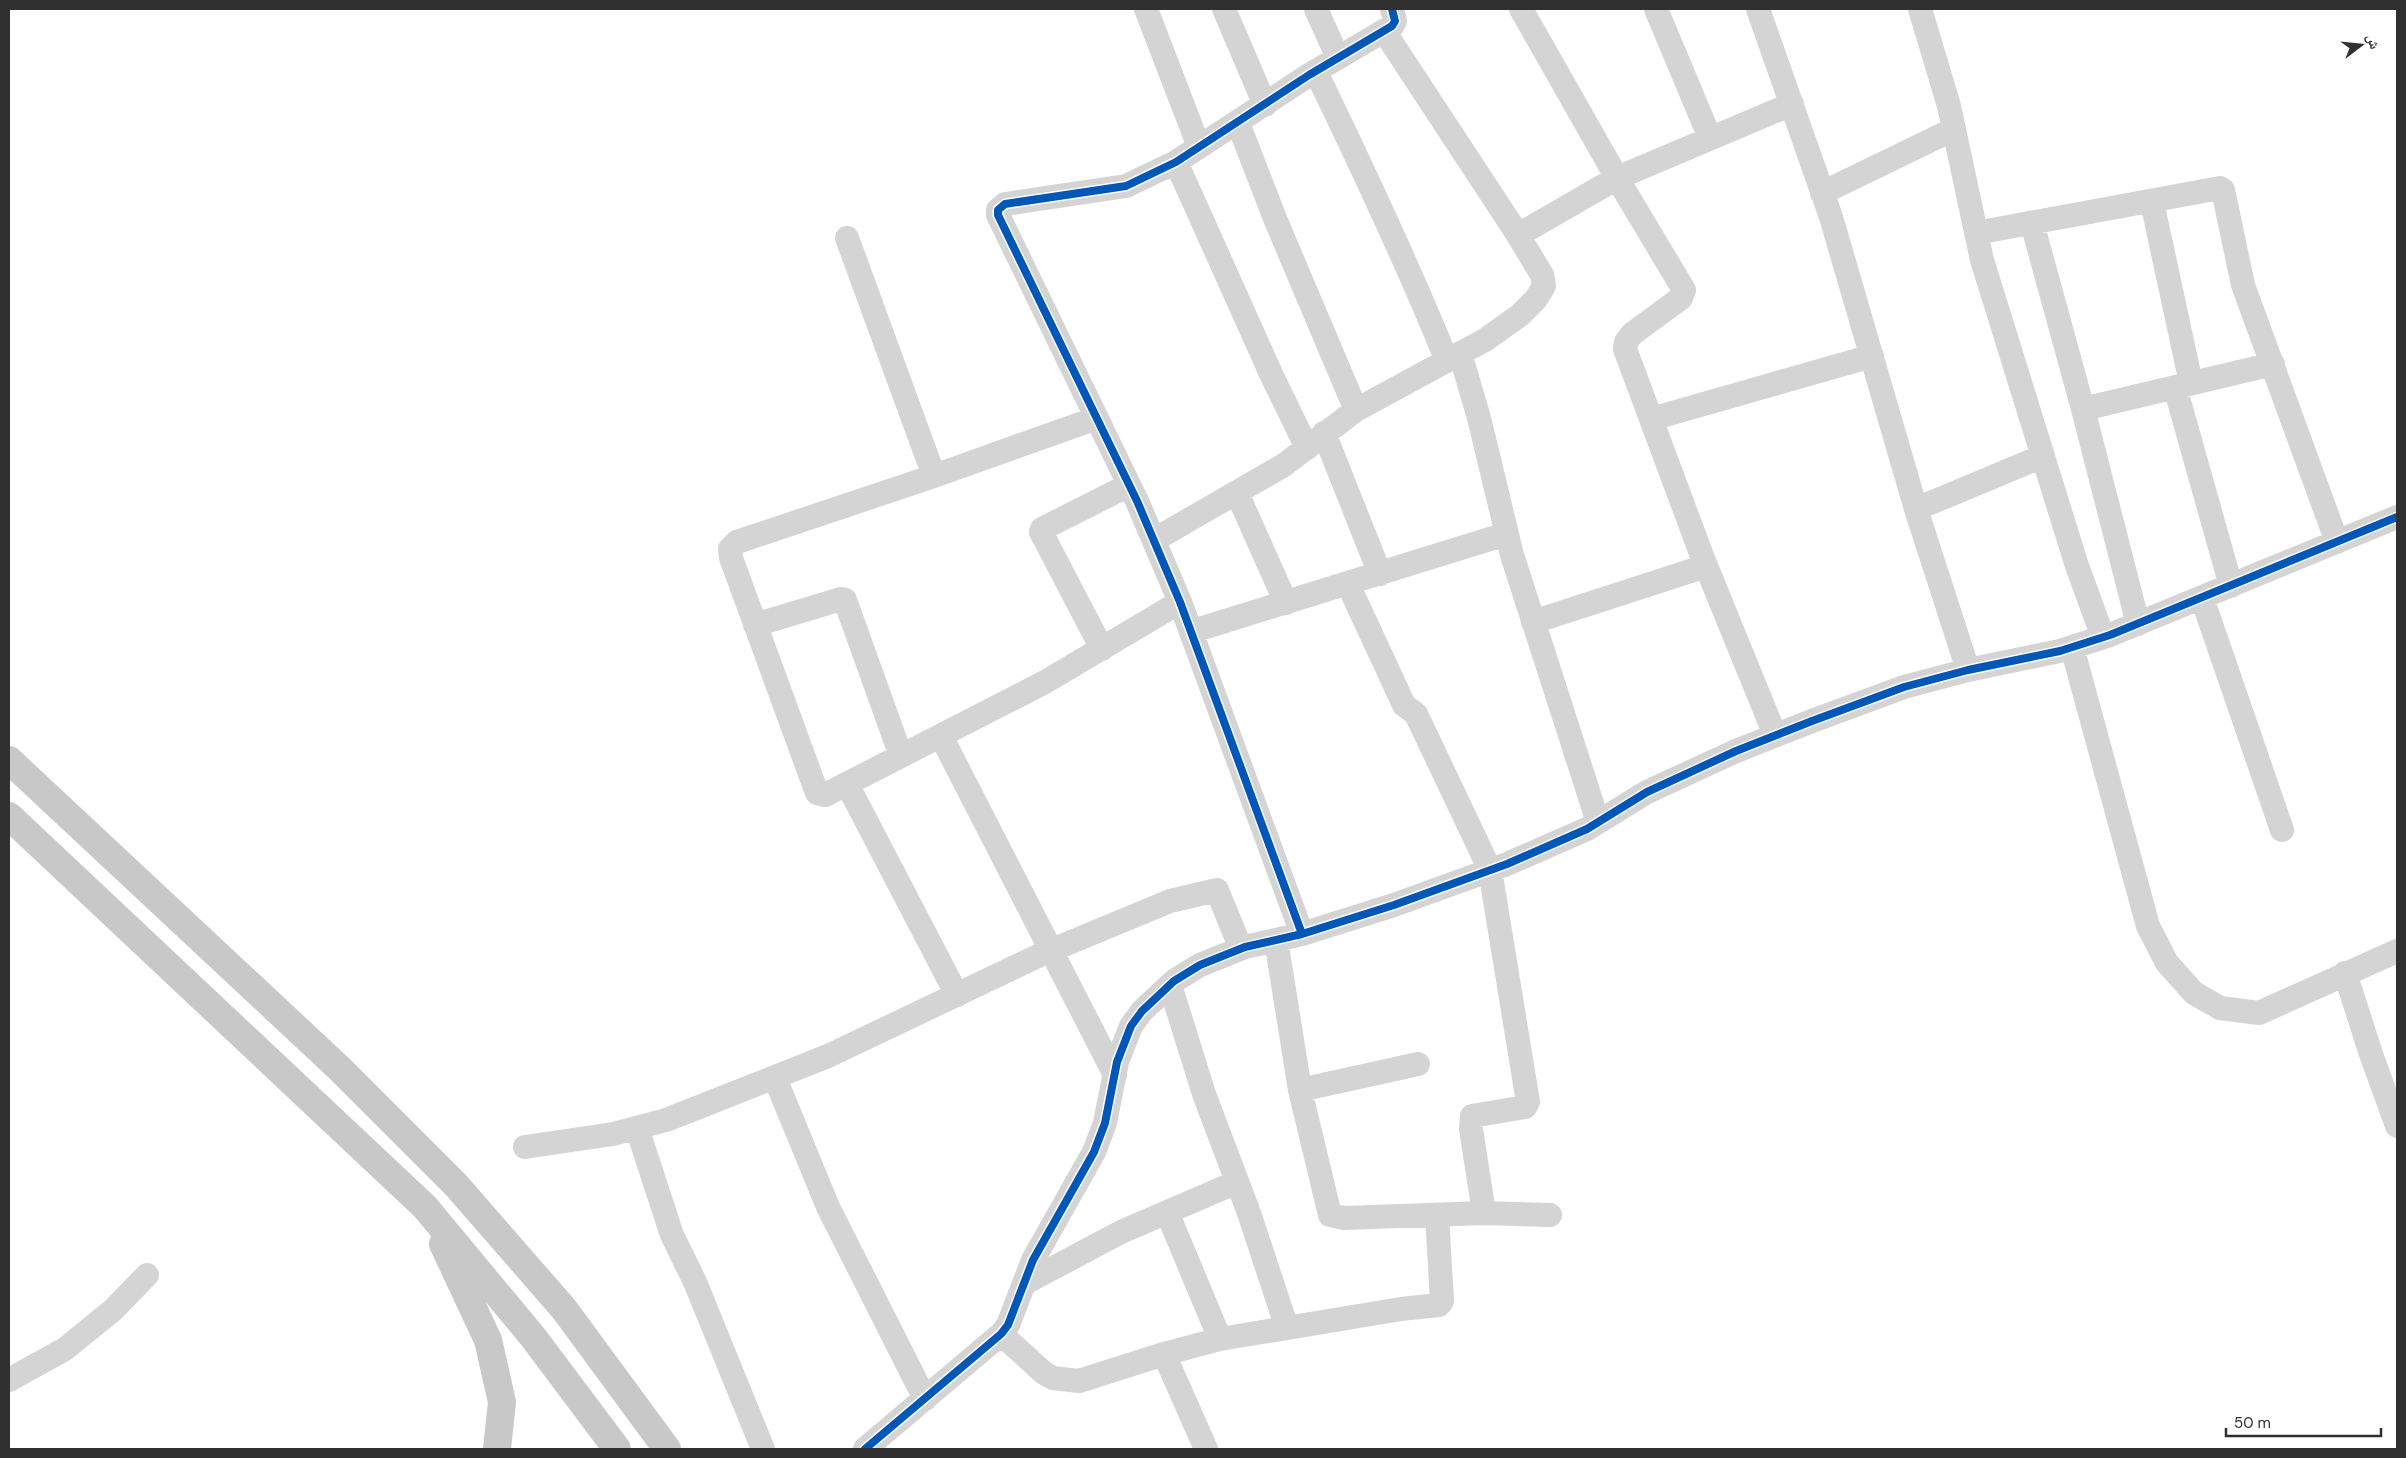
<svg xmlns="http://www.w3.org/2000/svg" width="2406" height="1458" viewBox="0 0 2406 1458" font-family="'DM Sans','Noto Naskh Arabic',sans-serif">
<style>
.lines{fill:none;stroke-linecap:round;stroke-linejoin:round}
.minor{stroke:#d4d4d4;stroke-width:24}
.primary{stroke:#c8c8c8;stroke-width:28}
.cycleway-casing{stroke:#fff;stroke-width:11}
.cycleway{stroke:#0057b8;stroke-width:8}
</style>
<rect width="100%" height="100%" fill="#fff"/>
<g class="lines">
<path class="minor" d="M1146 9 1199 147
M1224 9 1265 105
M1316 9 1338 58
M1521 9 1617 178 1684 290 1681 298 1632 334 1626 342 1625 349 1702 556 1775 735
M1656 9 1710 138
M1758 9 1831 217 1916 509 1968 670
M1920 9 1949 106 1982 260 2077 566 2103 637
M1316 72C1362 167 1407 262 1447 361
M1238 123 1276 221 1356 410
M1176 162 1272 376 1307 448
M1822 193 1954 129
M2152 202 2191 383
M2032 223 2083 409 2138 624
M1976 233 2220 188 2223 190 2243 285 2337 542
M1518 235 1617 178 1792 104
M847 238 934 476
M1460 353 1479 418 1512 555 1598 822
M2175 387 2231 586
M2083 409 2273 364
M1097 418 934 476 737 542 730 549 731 558 817 793 825 795 1045 682 1180 602
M1651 419 1872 356
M1324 433 1380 574
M1237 493 1286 603
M1916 509 2043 456
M1154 540 1284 465 1356 410 1485 340 1520 315 1536 299 1544 286 1542 275 1518 235 1384 31
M1348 584 1404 705 1416 714 1490 870 1528 1102 1525 1107 1472 1116 1471 1129 1484 1213
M2202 598 2282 830
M1533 622 1706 566
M755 625 841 599 845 600 901 756
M1193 631 1506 534
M2072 647 2148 926 2167 963 2194 993 2220 1008 2259 1013 2397 951
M1102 649 1041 532 1042 529 1129 485
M941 736 1115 1075
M847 784 957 995
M1302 934 1180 602 1137 501 998 215V210L1005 204 1126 186 1176 162 1309 75 1392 26 1395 21 1392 9
M1276 940 1300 1090 1330 1215 1344 1218 1484 1213 1550 1215
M2345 973 2371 1054 2397 1126
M1170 985 1204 1094 1249 1213 1287 1328
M775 1078 828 1207 925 1399
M1300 1090 1418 1064
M637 1128 672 1235 695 1282 763 1449
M525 1147 613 1134 666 1120 828 1056 1040 955 1170 901 1217 890 1241 949
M1167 1212 1220 1339
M1025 1283 1121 1232 1237 1182
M1001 1334 1044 1373 1053 1378 1079 1381 1164 1354 1220 1339 1401 1309 1439 1305 1442 1301 1437 1215
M1164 1354 1206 1449
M9 1380 65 1349 113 1310 147 1275
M865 1449 1001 1334 1008 1325 1033 1260 1094 1152 1105 1123 1117 1062 1131 1026 1142 1011 1174 981 1200 965 1245 947 1302 934 1394 905 1507 864 1587 829 1647 792 1736 751 1812 721 1904 687 1968 670 2060 651 2110 635 2397 517"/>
<path class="primary" d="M9 760 340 1069 456 1185 564 1309 667 1449
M9 816 425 1207 533 1337 617 1449
M443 1244 488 1340 502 1402 497 1449"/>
<g class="cycleway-casing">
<path id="cycleway" d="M1302 934 1180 602 1137 501 998 215V210L1005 204 1126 186 1176 162 1309 75 1392 26 1395 21 1392 9
M865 1449 1001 1334 1008 1325 1033 1260 1094 1152 1105 1123 1117 1062 1131 1026 1142 1011 1174 981 1200 965 1245 947 1302 934 1394 905 1507 864 1587 829 1647 792 1736 751 1812 721 1904 687 1968 670 2060 651 2110 635 2397 517"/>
</g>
<use href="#cycleway" class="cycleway"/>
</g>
<rect width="2406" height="1458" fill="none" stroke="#303030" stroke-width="20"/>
<g transform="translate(2361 45) rotate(74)" stroke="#ffffff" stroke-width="4" paint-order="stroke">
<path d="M0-4L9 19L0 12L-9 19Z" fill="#303030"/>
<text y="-8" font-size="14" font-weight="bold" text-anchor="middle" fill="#303030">ش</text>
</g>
<path d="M2226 1428v8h155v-8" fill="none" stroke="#303030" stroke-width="2.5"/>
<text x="2234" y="1428" font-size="15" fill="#303030" stroke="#ffffff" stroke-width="4" paint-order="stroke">50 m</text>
</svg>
